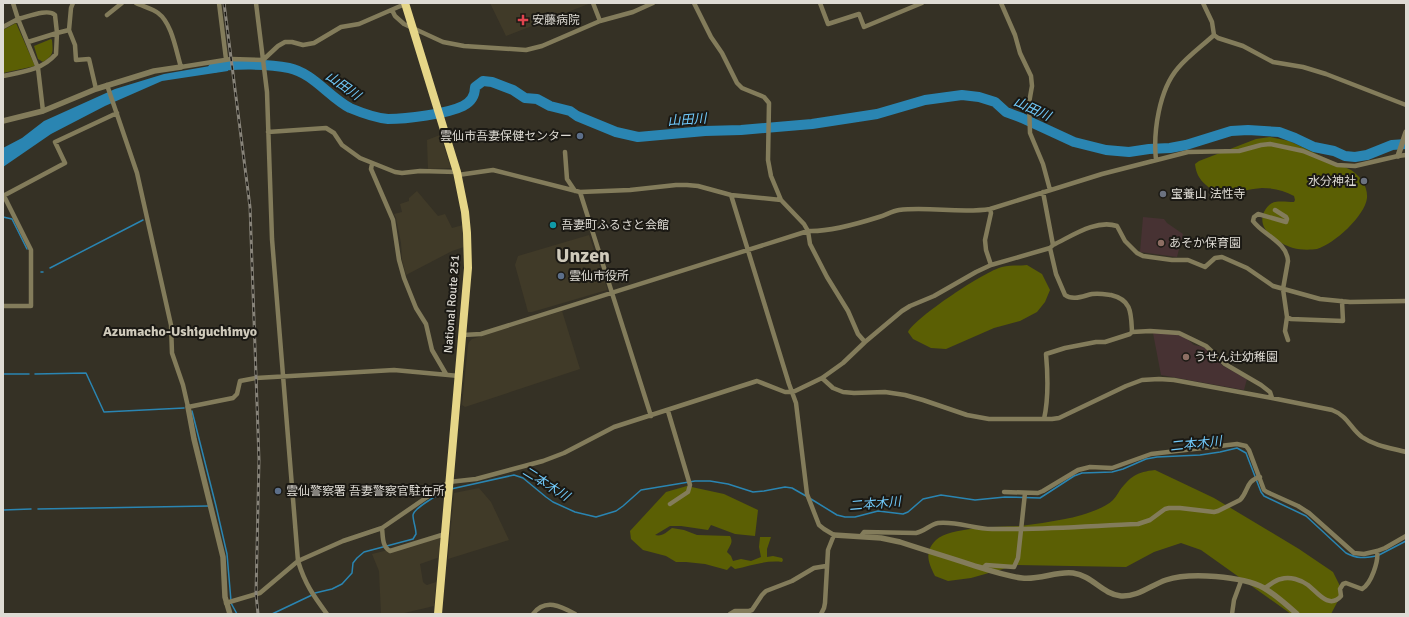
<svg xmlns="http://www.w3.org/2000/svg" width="1409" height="617" viewBox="0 0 1409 617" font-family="Signika,'Noto Sans JP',sans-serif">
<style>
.built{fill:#403a28}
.education{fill:#473233}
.green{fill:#5b5f04}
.water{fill:#2a85b2}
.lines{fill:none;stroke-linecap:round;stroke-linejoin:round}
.stream{stroke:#2a85b2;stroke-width:1.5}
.river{stroke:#2a85b2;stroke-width:10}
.minor{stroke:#837c5b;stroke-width:4.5}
.tertiary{stroke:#837c5b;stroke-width:5.5}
.trunk{stroke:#e6d688;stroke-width:8}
.rail-casing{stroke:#88847a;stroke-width:3}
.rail{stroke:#1b1914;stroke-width:1.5;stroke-dasharray:4.5;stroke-linecap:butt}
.health-dot{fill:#e0444e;stroke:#1b1914;stroke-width:1.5}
.service-dot{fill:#5c6f8a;stroke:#1b1914;stroke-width:1.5}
.worship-dot{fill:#6b7280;stroke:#1b1914;stroke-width:1.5}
.culture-dot{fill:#0f9aa8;stroke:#1b1914;stroke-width:1.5}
.education-dot{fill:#8d6e63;stroke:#1b1914;stroke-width:1.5}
.labels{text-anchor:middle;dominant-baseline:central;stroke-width:4;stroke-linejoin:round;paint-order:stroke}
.poi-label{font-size:12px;fill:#dedbd4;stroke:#1b1914;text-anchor:start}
.street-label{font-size:12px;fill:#dedbd4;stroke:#1b1914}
.water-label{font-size:13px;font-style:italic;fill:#71cafb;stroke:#1b1914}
.quarter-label{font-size:14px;font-weight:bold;fill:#cfcabb;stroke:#1b1914}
.town-label{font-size:20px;font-weight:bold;fill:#cfcabb;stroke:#1b1914}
</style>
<rect width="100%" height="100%" fill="#353125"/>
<path class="built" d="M490 3H591L506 36Z
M440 135 451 168 428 169 427 140Z
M417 191 438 216 445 214 452 228 463 225 464 247 452 251 406 275 402 260 401 243 396 218 394 214 402 212 400 204 409 201V198Z
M589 235 607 288V290L532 312H528L515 265 518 256Z
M562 311 580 369 465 407 462 405 468 345 469 342 472 339Z
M479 488 491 502 509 540 448 559 454 493Z
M441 537 440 557 420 564 423 582 425 584 427 585 436 582 434 606 400 614H381L379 571 372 554Z"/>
<path class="education" d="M1143 217 1164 219 1167 223 1183 234 1177 257 1140 252Z
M1153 333 1175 334 1186 338 1194 345 1204 347 1223 366 1247 379 1244 390 1161 375Z"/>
<path class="green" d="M16 23 35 66 3 73V30Z
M51 39 52 40C53 52 54 55 43 62L38 59 34 46Z
M1270 137 1289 141 1351 170C1360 176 1368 186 1367 198 1365 216 1334 244 1317 249 1310 250 1300 250 1293 248 1278 243 1256 230 1264 212 1266 208 1270 203 1275 202 1281 201 1288 202 1294 202L1295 200 1294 196C1284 190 1273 188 1262 188 1243 189 1221 200 1206 185 1199 179 1196 173 1195 164L1199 161 1256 139Z
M1027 265 1042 274 1050 290 1045 302 1037 312 1020 321 994 328 946 349 931 348 913 339 908 332C916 317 985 271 1002 267 1010 265 1019 266 1027 265Z
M1155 470 1214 498 1299 549 1333 572 1341 588 1340 597 1331 614H1291L1201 550 1181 543 1154 552 1126 567 1017 565 971 578 948 581 935 576C928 562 924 552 936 540 950 527 1001 527 1020 526 1035 524 1050 522 1065 519 1078 517 1104 509 1113 500 1116 497 1118 493 1120 490 1131 476 1137 472 1155 470Z
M687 486 724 494 758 510 755 536 735 534 711 525 708 530 681 526H670L655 535C662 537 667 532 672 528L684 530 697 535 730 536C734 543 729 546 727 552L731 556 733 561 741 559 751 561 761 557 759 547 760 537H771L767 549V557L773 556 782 558 783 560 782 562C765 560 751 566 735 569L731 566 727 570 705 564 686 562H676L666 556 643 550 631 539 630 531 666 492Z"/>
<path class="water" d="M227 63 228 71 162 81 105 106 51 134 3 167V148L22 138 44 121 115 89 164 74Z"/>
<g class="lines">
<path class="stream" d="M3 217 12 219 27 249
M50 268 143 220
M41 272H43
M3 374H29
M35 374 86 373 104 412 184 408
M192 411 216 506 227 554 231 601
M451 489 514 475 523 478 546 497 553 502 575 512 596 517 616 511 623 506 641 490 695 481H710L728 484 753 492 764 491 785 487 792 488 806 496
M811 499 837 515 845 517H855L878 511 903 514 908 512 923 499 941 495 975 500 1005 497 1040 498 1074 476 1082 473 1112 472 1123 469 1146 459 1157 457 1200 455 1220 452 1237 448 1246 453 1261 492 1264 496 1306 516 1346 553C1357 559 1364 558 1376 556
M38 509 208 506
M3 510 31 509
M1379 555 1406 541
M315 593 332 589 342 584 352 573 353 563 357 558 364 552 413 539 416 534C416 528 413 521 413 515 414 508 439 494 446 491
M231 603 237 614
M272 614 312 595"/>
<path class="river" d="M213 68C232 63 270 64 289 68 313 73 329 97 350 108 362 113 375 118 388 119 406 119 447 114 463 106 471 102 475 95 475 87L483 81 492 82 513 90 525 98 537 99 550 106 570 111 577 116 616 132 638 137 705 131 741 130 812 124 877 114 925 100 962 95 979 97 995 102 1006 112 1022 118 1074 142 1106 150 1129 152 1149 149 1170 148 1186 145 1231 131 1248 130 1279 132 1295 138 1314 147 1334 151 1345 156 1355 157 1367 155 1392 145 1406 144"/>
<path class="minor" d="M13 3 18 19C27 17 48 8 55 15L57 33 28 42
M73 3 71 8 69 30 75 45 76 60 89 59 96 89
M136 3C142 6 154 9 158 13 172 23 176 51 181 67L231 59 263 60 278 46 285 42H292L303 45 314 43 341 27 359 24 405 4
M219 3 226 59
M256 3 267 92 272 239 298 561C305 584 313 595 327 614
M593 3 600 21
M694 3 711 37 722 53 737 83 742 88 764 97 769 103 768 160 771 176 781 200 804 224 808 231 810 244 827 277 848 311 858 334 865 342
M820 3 828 24 859 14 864 27 922 3
M1001 3 1015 35 1020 53 1031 76 1032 86 1029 103 1030 133 1043 164 1050 190
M1203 3 1212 22 1214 35 1218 38 1243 46 1273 62 1303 67 1326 74 1406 105
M392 10 395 16 404 24 443 42 464 46 526 50 542 46 600 21 633 12 653 3
M107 15 122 3
M3 27 18 19 38 68 43 111
M3 76C23 72 42 70 56 54L57 33 69 30
M107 85 137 173 171 325 172 353 183 385 188 407 233 398 237 394 240 381 256 378 394 370 459 376
M268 132 326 128 334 133 342 145 360 158 395 172 402 173 420 171 457 172
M565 152 567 179 575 191
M1156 160C1153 132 1159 90 1178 68 1188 56 1202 46 1214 35
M372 164 371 169 393 220 399 260 404 278 416 308 426 324 432 350 446 374
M458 175 493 170 580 192 630 190 676 185H687L698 186 731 195 781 200
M580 192 651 416
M1043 192 1053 245
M731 195 789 384 796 403 807 494 819 525 824 529 834 535 828 550 825 603 824 608 821 614
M3 196 65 163 55 142 117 113
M990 209 991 213 985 240 986 250 991 265
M1275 210 1286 217 1287 219 1286 222 1258 214 1254 217 1253 221C1263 235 1287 242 1288 261L1283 289 1287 317 1291 319 1343 321 1342 301
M1050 248 1056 274 1065 295C1073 301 1083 296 1092 294 1099 293 1104 294 1111 295 1132 300 1131 313 1132 332L1150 331 1179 333 1206 346 1225 364 1261 385 1270 392 1272 398
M3 306H31V250L4 196
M1287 317 1285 331 1288 340
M463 335 481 334 808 231C827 232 860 223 879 217 886 215 892 211 899 210 929 206 960 214 990 209L1102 174 1188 152 1239 151 1261 145 1270 144 1303 151 1337 165 1355 166 1398 156 1406 155
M822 378 833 388 843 392 854 393 885 392 905 395 923 400 967 415 989 419H1052L1059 418 1126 386 1142 380 1159 379 1174 380 1272 398 1332 410C1348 416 1350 428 1362 437 1375 446 1391 448 1406 452
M668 411 690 485 688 492 670 504
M1044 419C1049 397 1048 376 1046 354L1065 348 1096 342H1105L1130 334 1132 332
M1004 492 1038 493 1043 491 1078 470 1090 467 1112 468 1151 454 1237 444 1246 446 1249 450 1264 490 1267 492 1298 506 1309 513 1354 553 1364 554 1377 551 1385 548 1406 536
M382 528C383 536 382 547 390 551L445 534
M861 536 864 532 916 533C925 531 931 524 938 523 957 521 974 529 992 529 1041 530 1090 526 1138 524L1150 520 1165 509 1169 508H1180L1214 512 1218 511 1240 500C1249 491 1245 481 1260 477
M983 568 986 565 1014 567 1018 558 1025 493
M1265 588C1270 585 1275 580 1281 579 1290 576 1301 580 1308 585 1317 592 1329 610 1341 596L1340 589 1343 584 1346 583 1362 589C1371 584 1379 561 1377 551
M226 603 260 593 298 561 343 541 382 528 449 482 476 479 543 461 564 453 614 427 757 381 785 392H793L822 378 843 363 865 342 902 311 910 306 934 296 976 272 991 265 1050 248 1053 245C1072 236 1096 219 1117 226L1125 241 1137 253 1143 256 1172 260H1188L1205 267 1215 258 1222 257 1247 268 1273 286 1320 299 1350 302 1406 301
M533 614C545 598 561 606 575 614
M730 614 735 611H749L752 610 762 595 766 591 792 581 814 568 826 566
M1232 614 1234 600 1241 581"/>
<path class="tertiary" d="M3 121 43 111 96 89 154 71 181 67
M1398 156 1406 132
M188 407 194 439 223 557 225 597 230 614
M834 535 881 538 900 542C924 550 948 557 972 565 988 570 1005 576 1022 578 1040 580 1056 571 1073 573 1093 576 1102 594 1121 596 1138 597 1151 585 1166 580 1190 572 1242 576 1264 588 1276 595 1287 605 1297 614"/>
<path class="trunk" d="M405 3 457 172 465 212 467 233 468 268 438 614"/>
<g class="rail-casing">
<path id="rail" d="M224 3 250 207 259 460 256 594 258 614"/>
</g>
<use href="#rail" class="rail"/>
</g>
<path class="health-dot" d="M521 14h4v4h4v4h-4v4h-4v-4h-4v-4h4z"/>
<g class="service-dot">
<circle cx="580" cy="136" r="4"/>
<circle cx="561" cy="276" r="4"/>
<circle cx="278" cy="491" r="4"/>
</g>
<g class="worship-dot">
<circle cx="1364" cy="181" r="4"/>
<circle cx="1163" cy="194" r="4"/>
</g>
<circle class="culture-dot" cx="553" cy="225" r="4"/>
<g class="education-dot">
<circle cx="1161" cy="243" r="4"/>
<circle cx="1186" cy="357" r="4"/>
</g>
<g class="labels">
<g class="poi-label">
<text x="532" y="20">安藤病院</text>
<text x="572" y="136" text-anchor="end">雲仙市吾妻保健センター</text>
<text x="1356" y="181" text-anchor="end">水分神社</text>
<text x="1171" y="194">宝養山 法性寺</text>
<text x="561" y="225">吾妻町ふるさと会館</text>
<text x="1169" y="243">あそか保育園</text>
<text x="569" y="276">雲仙市役所</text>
<text x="1194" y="357">うせん辻幼稚園</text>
<text x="286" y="491">雲仙警察署 吾妻警察官駐在所</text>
</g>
<g class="street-label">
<text transform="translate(452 304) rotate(-86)">National Route 251</text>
</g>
<g class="water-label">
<text transform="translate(343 86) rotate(35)">山田川</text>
<text transform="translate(1032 109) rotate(25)">山田川</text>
<text transform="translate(687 120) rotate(-4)">山田川</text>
<text transform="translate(1196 444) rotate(-6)">二本木川</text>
<text transform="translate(546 484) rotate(32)">二本木川</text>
<text transform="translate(875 504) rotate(-5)">二本木川</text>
</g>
<g class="quarter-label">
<text x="180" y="331">Azumacho-Ushiguchimyo</text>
</g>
<g class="town-label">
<text x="583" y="255">Unzen</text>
</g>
</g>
<rect width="1409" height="617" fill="none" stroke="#dedbd4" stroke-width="8"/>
</svg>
